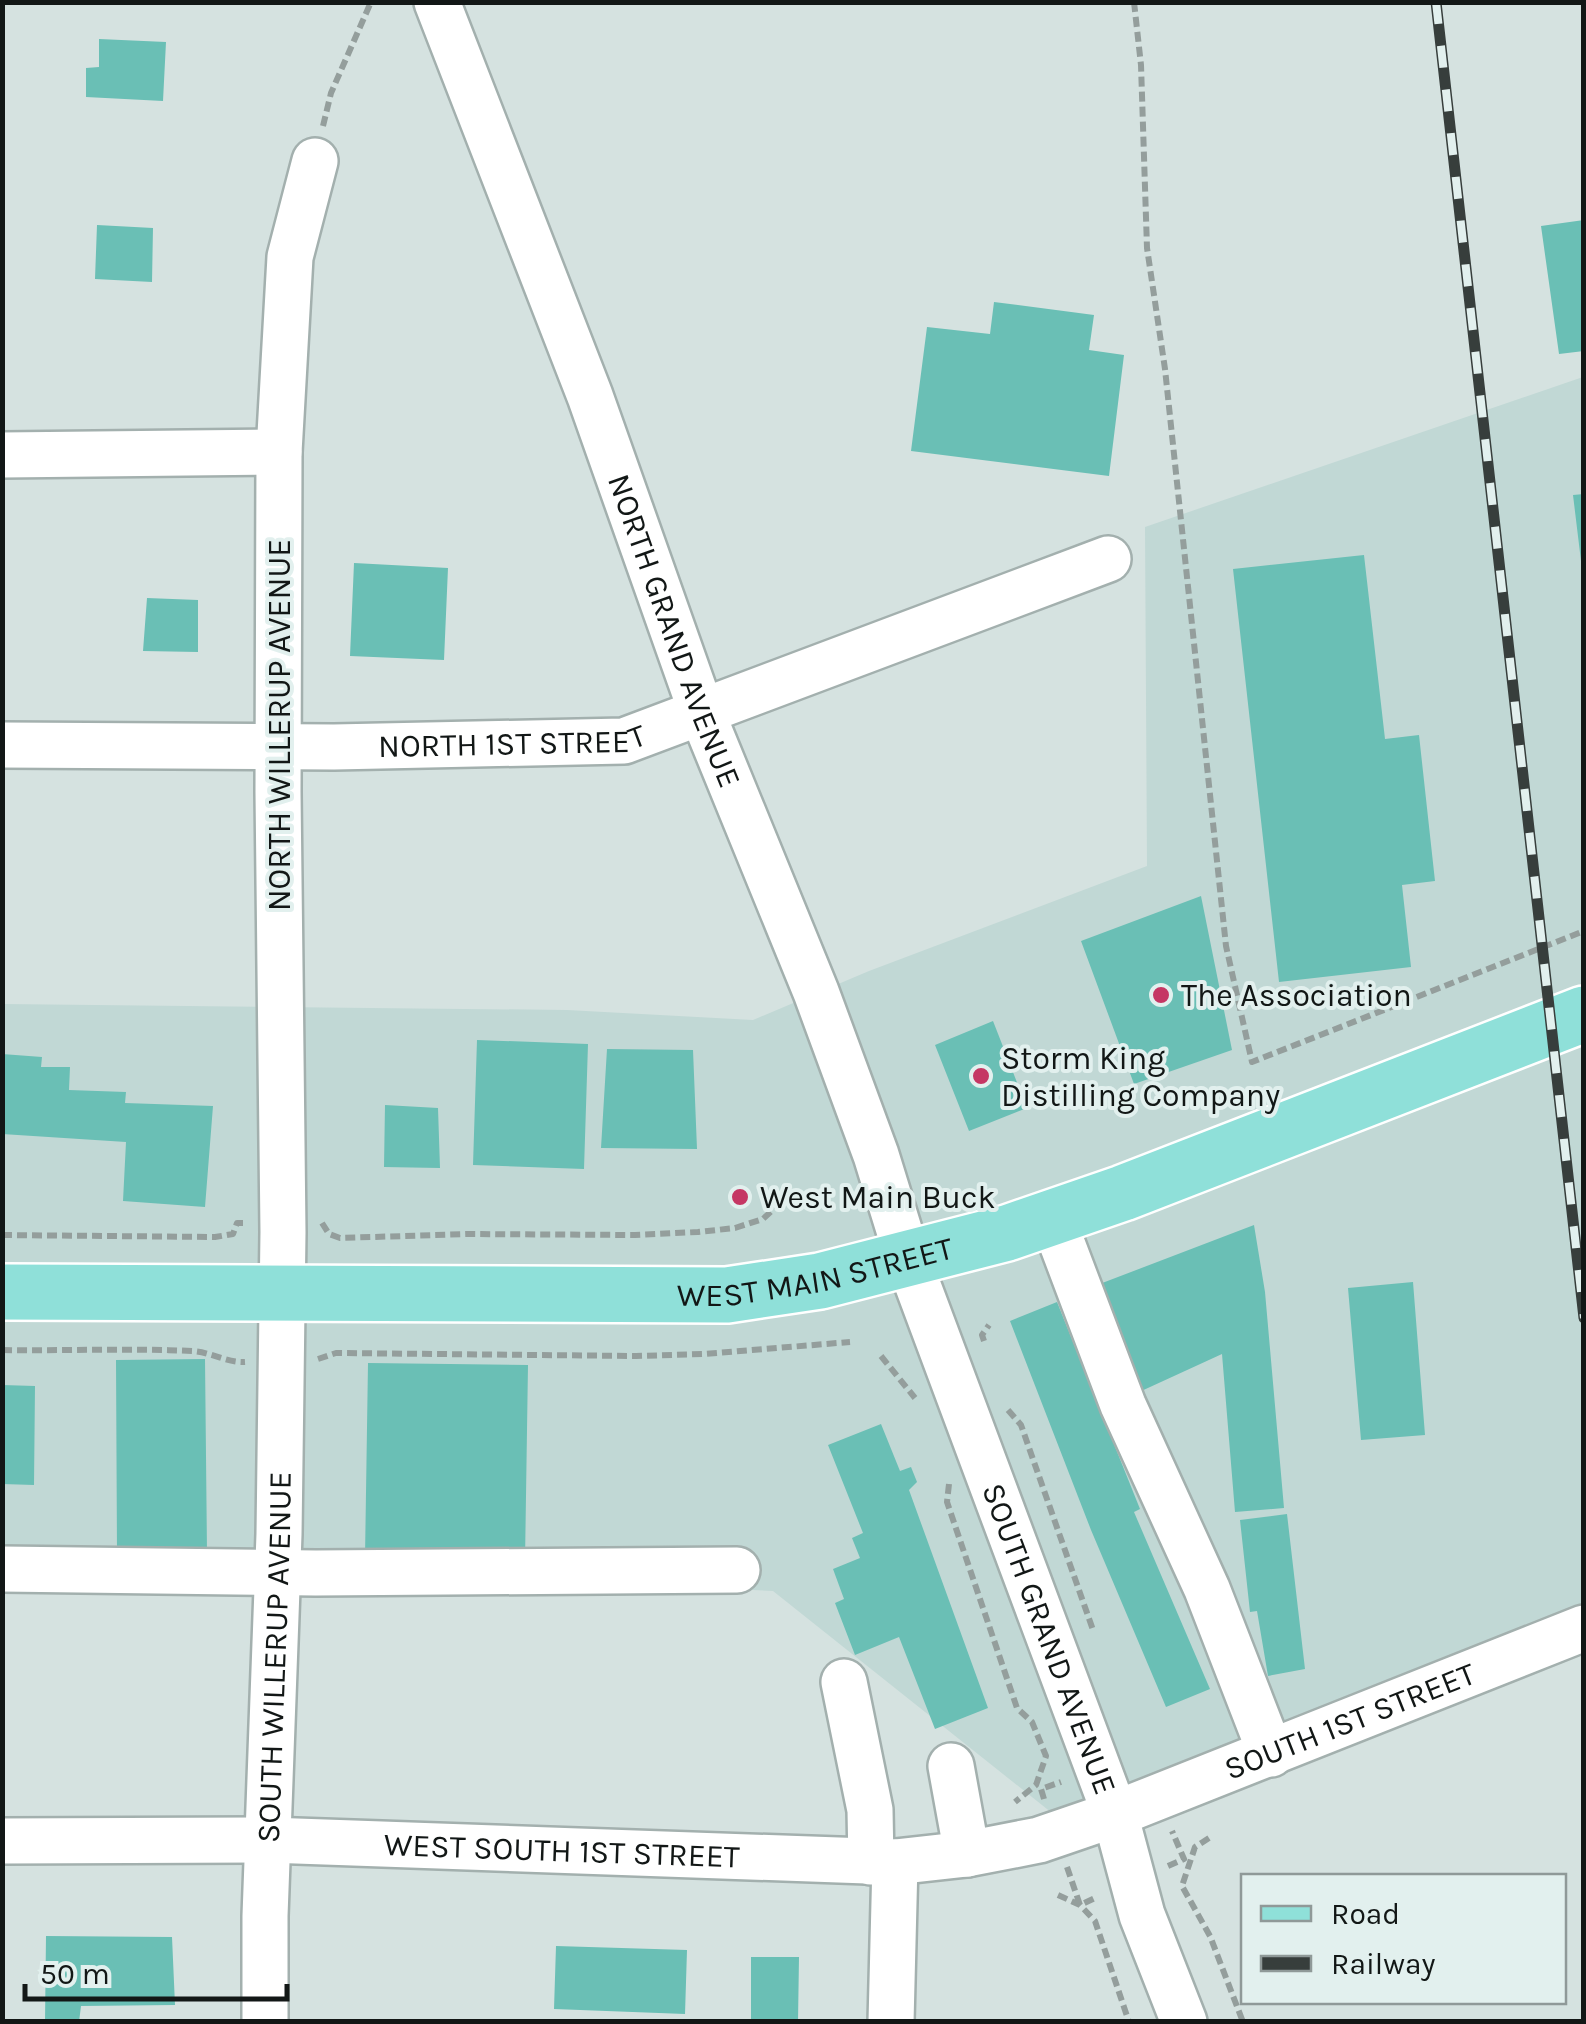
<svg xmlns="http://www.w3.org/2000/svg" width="1586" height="2024" viewBox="0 0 1586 2024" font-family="Karla,sans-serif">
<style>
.built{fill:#c1d8d5}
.building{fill:#6abfb5}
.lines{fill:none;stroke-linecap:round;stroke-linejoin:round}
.minor-casing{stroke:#a3b0ae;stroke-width:50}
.major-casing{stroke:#fff;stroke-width:60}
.path{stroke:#949e9c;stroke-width:6;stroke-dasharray:10 5;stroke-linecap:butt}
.minor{stroke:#fff;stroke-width:45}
.major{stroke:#8fe0d9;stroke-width:55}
.rail-casing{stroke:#373e3c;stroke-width:11}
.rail{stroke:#e2f0ee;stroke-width:8;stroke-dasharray:22;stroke-linecap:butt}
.poi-dot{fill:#c53764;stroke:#e2f0ee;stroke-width:4}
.labels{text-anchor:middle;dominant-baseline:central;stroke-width:8;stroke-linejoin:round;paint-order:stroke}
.street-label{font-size:32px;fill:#121716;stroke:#e2f0ee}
.poi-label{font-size:32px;fill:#121716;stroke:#e2f0ee;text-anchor:start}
</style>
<rect width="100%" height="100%" fill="#d5e2e0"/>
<path class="built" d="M1583 377V1635L1052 1813 773 1591 3 1557V1004L567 1010 753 1020 869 971 1147 866 1145 527Z"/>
<path class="building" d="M99 39 166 42 163 101 86 97V68L99 67Z
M1584 220V351L1559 354 1541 226Z
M97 225 153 228 152 282 95 279Z
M994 302 1094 315 1089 350 1124 355 1109 476 911 451 927 327 990 334Z
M1584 494V560L1581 561 1573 495Z
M1364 555 1385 739 1419 735 1435 881 1402 885 1411 967 1279 982 1233 569Z
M354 563 448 568 444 660 350 656Z
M147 598 198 600V652L143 651Z
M1201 896 1232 1050 1134 1084 1081 941Z
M993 1021 1027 1108 969 1131 935 1045Z
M477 1040 588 1044 584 1169 473 1165Z
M607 1049 693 1050 697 1149 601 1148Z
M2 1054 42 1057 41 1067H70L69 1090 126 1092 125 1103 213 1106 205 1207 123 1201 126 1142 2 1134Z
M385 1105 438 1108 440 1168 384 1167Z
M1254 1225 1265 1292 1284 1508 1235 1512 1222 1354 1137 1393 1097 1285Z
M1413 1282 1425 1435 1361 1440 1348 1288Z
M1057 1302 1140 1509 1134 1512 1210 1689 1166 1707 1091 1530 1010 1321Z
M205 1359 207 1552 117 1553 116 1360Z
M368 1363 528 1365 525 1561 365 1558Z
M2 1385 35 1386 34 1485 2 1484Z
M881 1424 900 1471 911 1467 917 1482 909 1490 988 1708 935 1729 899 1637 855 1655 835 1603 844 1599 833 1569 860 1558 852 1538 863 1533 828 1445Z
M1287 1514 1305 1669 1268 1676 1257 1611 1250 1612 1240 1520Z
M46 1936 172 1937 175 2005 81 2006 79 2022H45Z
M556 1946 687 1950 685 2014 554 2009Z
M751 1957H799L798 2022H751Z"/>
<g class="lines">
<g class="minor-casing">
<g id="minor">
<path id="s1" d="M437 2 590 396 702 713 816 992 876 1155 908 1259 1115 1814 1142 1915 1184 2022"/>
<path d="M2 455 279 452"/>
<path id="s2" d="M2 745 334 747 624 741 1108 559"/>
<path d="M1052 1217 1123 1405 1207 1589 1271 1754"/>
<path d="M2 1569 316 1573 737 1570"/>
<path d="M844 1682 870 1810 871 1862"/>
<path d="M951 1766 967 1854"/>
<path id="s3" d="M2 1841 268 1840 895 1862 967 1854 1039 1840 1115 1814 1584 1628"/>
<path id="s4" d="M265 2022V1916L279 1534 283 1232 278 792 279 452 290 257 315 161"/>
<path d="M891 2022 895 1862"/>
</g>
</g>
<g class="major-casing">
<g id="major">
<path id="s5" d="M2 1292 727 1295 820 1281 1007 1233 1123 1193 1584 1014"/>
</g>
</g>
<path class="path" d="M1134 2 1141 65 1147 248 1165 369 1226 946 1252 1062 1584 931
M323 126 331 93 371 2
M322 1223 329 1234 340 1238 469 1234 635 1235 698 1232 735 1228 763 1219 777 1206
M2 1235 215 1237 233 1234 237 1223H243
M984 1341 982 1335 989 1325
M2 1350C66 1351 129 1348 192 1351 211 1352 227 1363 245 1362
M881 1356 915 1398
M318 1359 336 1353 636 1356 704 1354 850 1342
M1008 1410 1021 1425 1093 1630
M949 1484 947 1502 1017 1708 1032 1722 1046 1756 1036 1785 1015 1802
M1044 1799 1041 1789 1061 1782
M1209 1838 1195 1847 1182 1886 1210 1936 1243 2022
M1168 1866 1184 1859 1172 1831
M1067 1867 1080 1905 1097 1897
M1058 1895 1080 1905 1095 1921 1129 2022"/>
<use href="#minor" class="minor"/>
<use href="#major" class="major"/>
<g class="rail-casing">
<path id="rail" d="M1436 2 1584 1318"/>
</g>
<use href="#rail" class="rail"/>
</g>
<g class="poi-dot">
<circle cx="1161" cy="995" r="10"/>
<circle cx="981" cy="1076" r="10"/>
<circle cx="740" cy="1197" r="10"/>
</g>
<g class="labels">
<g class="street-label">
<text stroke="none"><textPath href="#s1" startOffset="672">NORTH GRAND AVENUE</textPath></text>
<text transform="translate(279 725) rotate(-90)">NORTH WILLERUP AVENUE</text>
<text stroke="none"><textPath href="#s2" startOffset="510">NORTH 1ST STREET</textPath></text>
<text stroke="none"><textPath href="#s5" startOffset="815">WEST MAIN STREET</textPath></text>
<text stroke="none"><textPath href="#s1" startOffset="1748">SOUTH GRAND AVENUE</textPath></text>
<text stroke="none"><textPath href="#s4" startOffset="365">SOUTH WILLERUP AVENUE</textPath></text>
<text stroke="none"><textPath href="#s3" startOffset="1372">SOUTH 1ST STREET</textPath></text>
<text stroke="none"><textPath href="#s3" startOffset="560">WEST SOUTH 1ST STREET</textPath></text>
</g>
<g class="poi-label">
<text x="1181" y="995">The Association</text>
<text x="1001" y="1058">Storm King<tspan x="1001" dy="37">Distilling Company</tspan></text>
<text x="760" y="1197">West Main Buck</text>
</g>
</g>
<rect width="1586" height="2024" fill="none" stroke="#121716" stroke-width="10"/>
<rect x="1241" y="1874" width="325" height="130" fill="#e2f0ee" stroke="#8f9998" stroke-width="2.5"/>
<rect x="1261" y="1906" width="50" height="15" fill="#8fe0d9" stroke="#8f9998" stroke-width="2.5"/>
<text x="1331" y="1924" font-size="30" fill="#121716">Road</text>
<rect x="1261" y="1956" width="50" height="15" fill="#373e3c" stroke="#8f9998" stroke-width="2.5"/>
<text x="1331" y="1974" font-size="30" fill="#121716">Railway</text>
<path d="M25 1984v15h262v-15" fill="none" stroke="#121716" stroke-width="5"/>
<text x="40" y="1984" font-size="30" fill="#121716" stroke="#e2f0ee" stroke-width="8" paint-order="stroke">50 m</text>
</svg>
